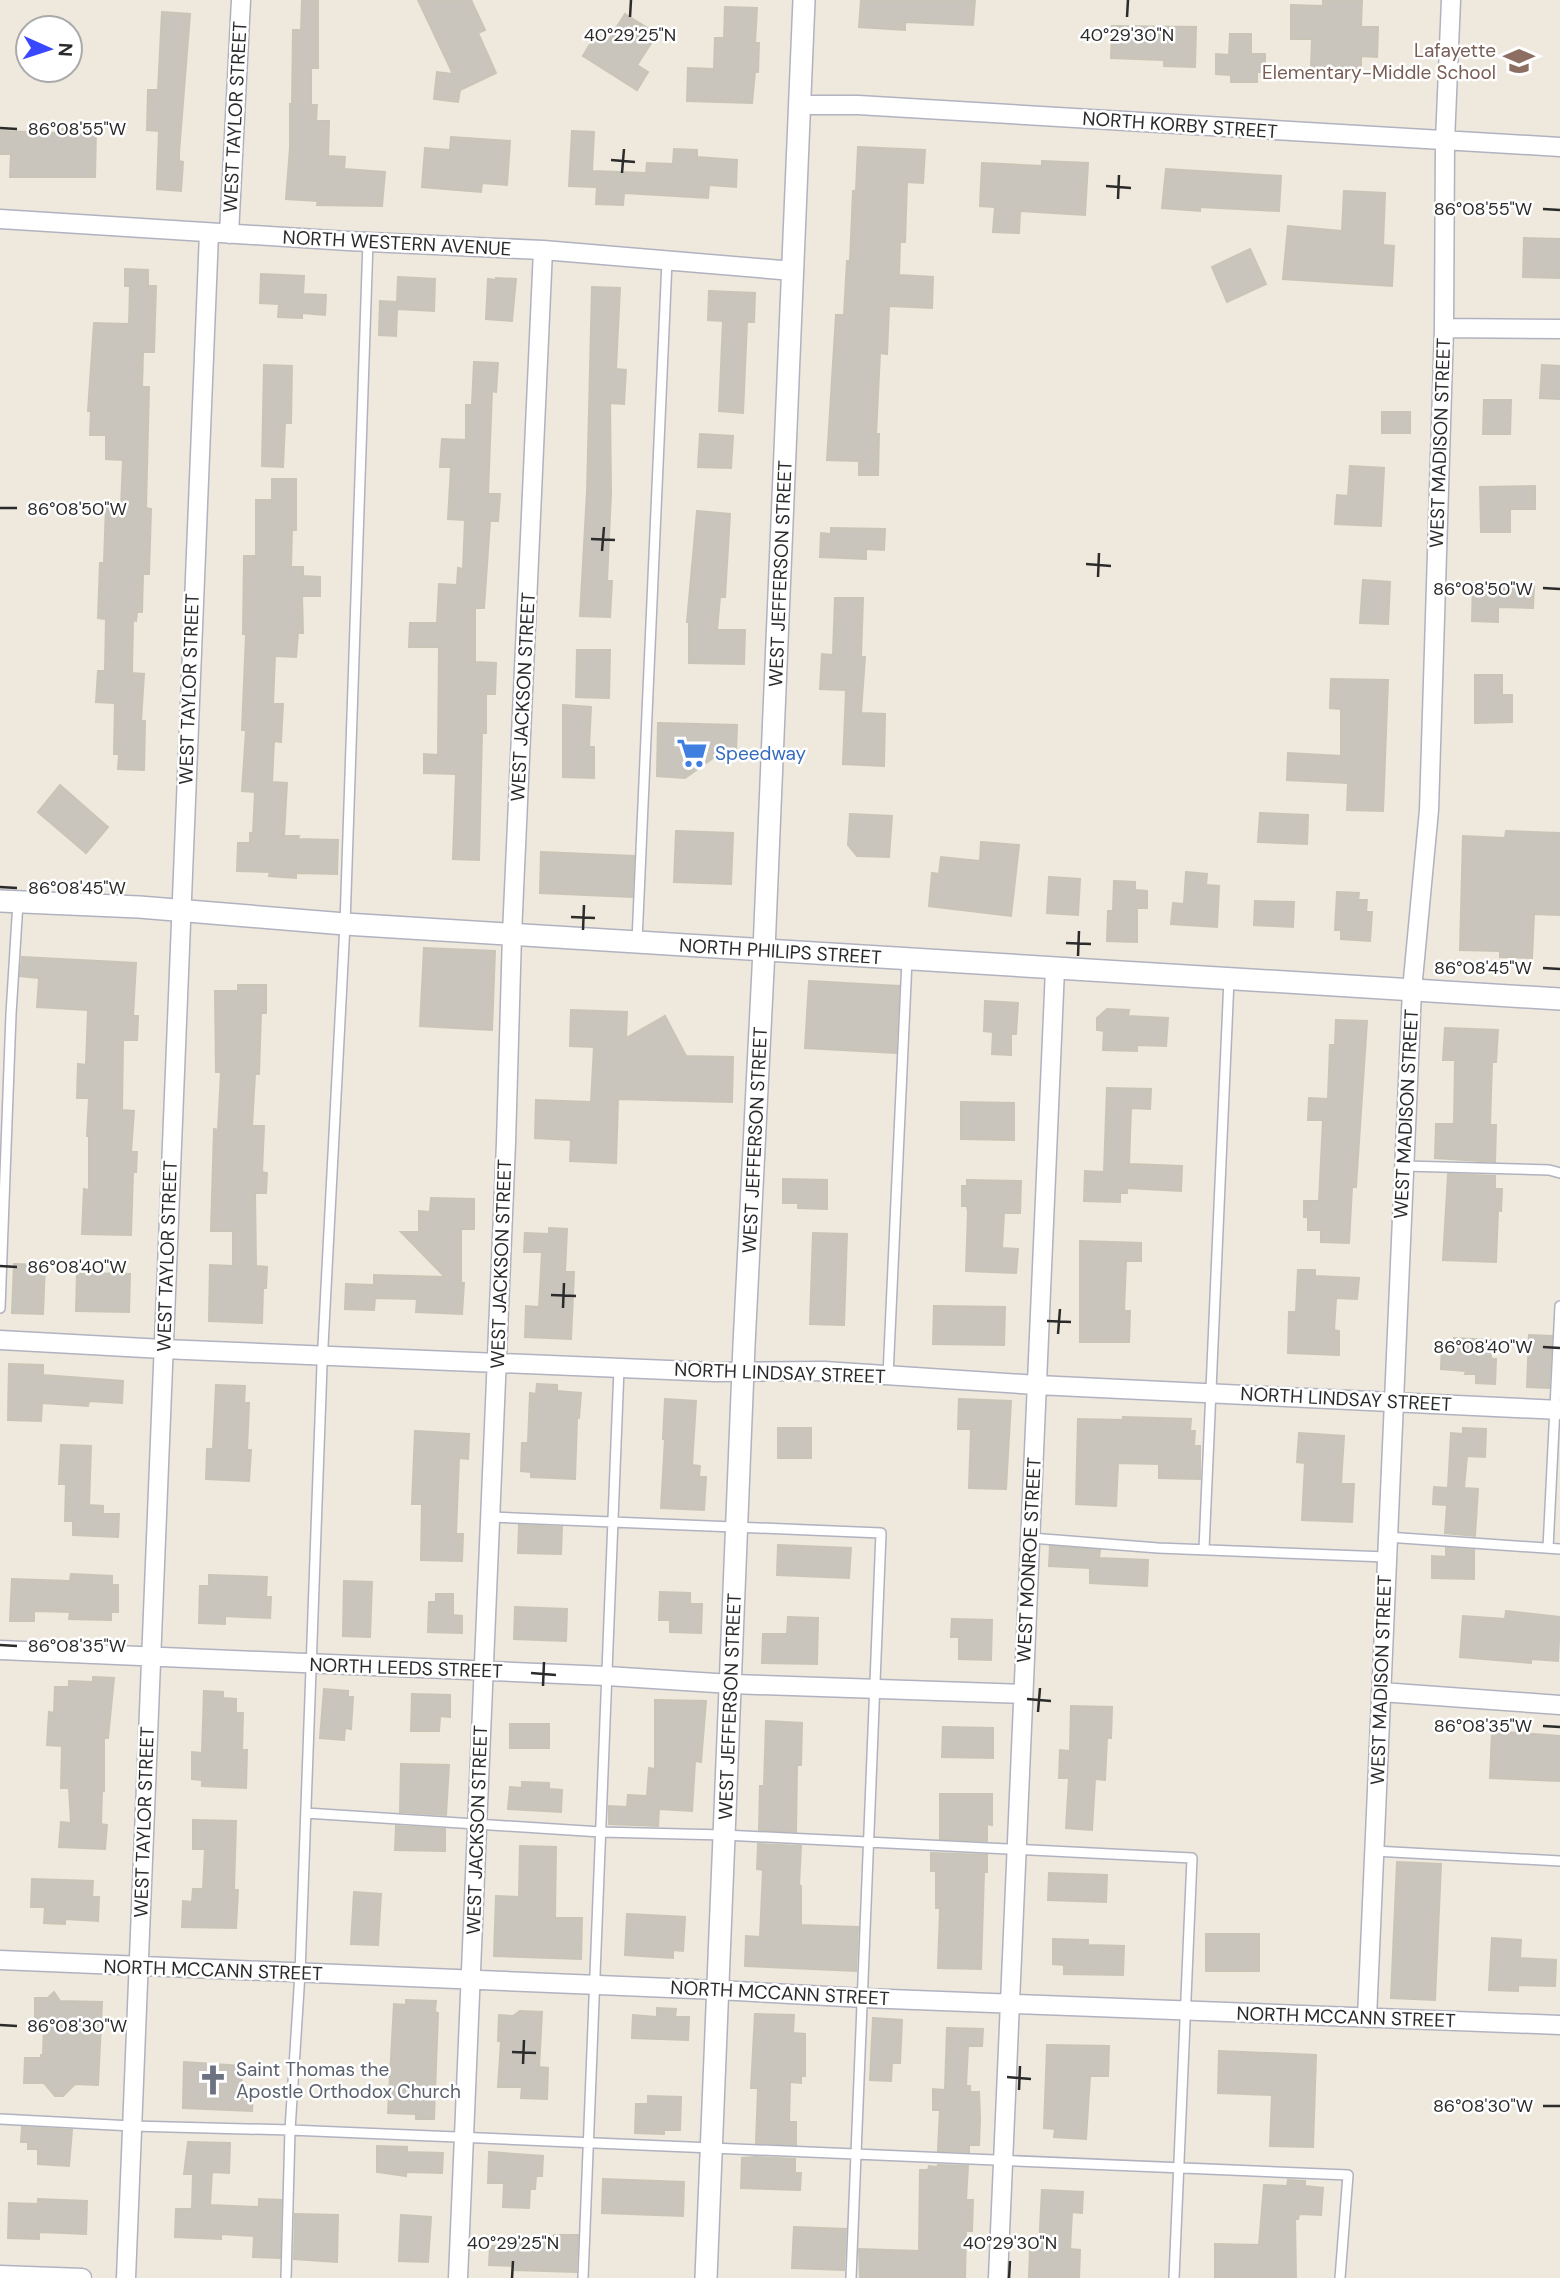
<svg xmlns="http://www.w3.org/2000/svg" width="1560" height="2278" viewBox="0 0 1560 2278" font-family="'DM Sans',sans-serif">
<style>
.building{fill:#c9c5bd;stroke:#c9c5b6;stroke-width:2}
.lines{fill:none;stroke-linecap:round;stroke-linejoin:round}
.service-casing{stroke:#b1b2c0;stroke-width:12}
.minor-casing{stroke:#b1b2c0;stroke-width:21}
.tertiary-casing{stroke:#b1b2c0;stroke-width:24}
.service{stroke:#fff;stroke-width:9}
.minor{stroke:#fff;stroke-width:18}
.tertiary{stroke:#fff;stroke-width:21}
.ticks{fill:none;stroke:#2b2b2b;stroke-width:2.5}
.labels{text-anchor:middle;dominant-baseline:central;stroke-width:5;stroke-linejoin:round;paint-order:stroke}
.education-label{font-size:19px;fill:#785e54;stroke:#fff;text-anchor:end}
.street-label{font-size:19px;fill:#2b2b2b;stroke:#fff}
.shop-label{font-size:19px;fill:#366cbe;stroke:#fff;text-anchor:start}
.worship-label{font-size:19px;fill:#5b616d;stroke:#fff;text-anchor:start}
.ticks-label{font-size:18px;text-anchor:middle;fill:#2b2b2b;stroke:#fff;stroke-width:5;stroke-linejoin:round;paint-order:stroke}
</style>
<rect width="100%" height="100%" fill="#eee8dd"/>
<path class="building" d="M302 0H318V68H311V105H317L316 121H329L328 156 345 157 344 169 385 172 382 206 317 205 318 201 286 199 290 148V104H292L293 30H301Z
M418 0H471L485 30 478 33 496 73 460 90 458 102 434 99 437 72 453 74Z
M861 0H975L973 25 905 22V30L859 27Z
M1323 0H1362L1361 27H1378L1377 57 1361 56V68L1311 67 1312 39H1291V5L1323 6Z
M725 7 757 8 755 43H759L758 72H755L752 103 687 101 688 68 714 69 715 38H724Z
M162 12 190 14 179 153V161L183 162 181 191 157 189 159 131 147 130 148 90H158Z
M625 14 657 34 637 65 648 72 637 90 583 56 596 34 608 41Z
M1112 26 1196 27 1195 67 1164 66V60L1111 58Z
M1230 34H1251V54H1265V72H1257V82H1231V75L1216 74V54L1229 55Z
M60 129 96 130 95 177H10L11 154H0V131L59 133Z
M572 131 594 132 592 171 646 173 647 163 673 164 674 149 697 150V157L737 160 736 187 709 185 708 198 624 193 623 205 596 204 597 187 569 186Z
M451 137 510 141 507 185 482 183 481 192 422 187 425 148 450 150Z
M858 147 925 150 923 183 907 182 905 242H900L899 275 933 277 932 308 889 306 887 354 880 353 876 434H879L878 475H859V461L827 460 836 315H844L847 261H850L853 191H856Z
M1042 161 1088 163 1085 215 1020 211 1019 233 993 232 995 207 980 206 982 163 1042 166Z
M1166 169 1281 176 1279 211 1200 207V211L1162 208Z
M1344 191 1385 193 1383 245 1394 246 1392 286 1283 279 1288 226 1342 231Z
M1524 238 1560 239V278L1523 277Z
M1250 249 1266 284 1227 302 1212 267Z
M125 269 148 270V286H156L154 352H143L142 387H149L146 508 151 509 149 574H143L142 612H137L136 621 133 620 132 673 144 674 141 721H145L144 770 118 769 119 754H114L115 703 96 702 98 671H105L106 619 98 618 100 563H104L106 506 121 507 123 460 106 459V435H90L91 411H88L94 323 129 324 130 286H125Z
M261 274 304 276 303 294 326 295 325 315 302 313V318L278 317 279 304 260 303Z
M398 277 435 279 434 311 397 309 396 336 379 335 380 301 397 302Z
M496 278 516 279 512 321 486 319 488 279 496 280Z
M592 287 620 288 616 369 626 370 624 404 610 403 611 493 607 581H612L610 617 580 616 587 492Z
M709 291 755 293 754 322H747L743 413 719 411 723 321 708 320Z
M474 362 498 363 496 392 492 391 488 494H500L498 521H490L484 608H475V662L496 663 495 694H486V733H482L479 860 453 859 456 774 424 773V754L438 755 439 647H409L410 623H437L439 584 457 585 458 568 463 569 465 520 448 519 451 467H440L442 439 466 440V405H472Z
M264 365 292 366 291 423H285L283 467 262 466Z
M1542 365 1560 366V399L1540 398Z
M1484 400H1511L1510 434H1483Z
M1382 412H1410V433H1382Z
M700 434 733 436 731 468 698 467Z
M1350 466 1384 468 1381 526 1335 524 1337 495 1348 496Z
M272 479H296V530H292L291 567H303V576L320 577V596H302L303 633H298L296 657 275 656 273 704H283L281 742 274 741 272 782 287 783 284 836H299L298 839 338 840 337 874 296 873V878L269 876 270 872 237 871 238 843H250V833H253L255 792 242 791 246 730H242L246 634H243L244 556H256V500H272Z
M1535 486V509H1510V532H1481L1480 487Z
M697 511 730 514 725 597H720L717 630H745L744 664 689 663V622H687Z
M831 528 885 529 884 550 866 549V559L820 557 821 533 831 534Z
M1363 580 1390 582 1388 624 1360 623Z
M1473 583 1534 586 1533 608 1498 607V622L1472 621Z
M835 598H863L861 657H865L861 713 885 714 884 766 843 764 846 690 820 689 822 654 833 655Z
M577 650H610L609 698 576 697Z
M1475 675H1502V695H1512V722L1475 723Z
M1331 679 1388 680 1383 811 1347 810 1348 783 1287 780 1288 753 1341 756V709L1330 708Z
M563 705 591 707 589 747H594V778L563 777Z
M658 723 737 725 736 753H720L685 778 657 776Z
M60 785 108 827 86 853 38 812Z
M1260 813 1308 815 1307 844 1258 842Z
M850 814 892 816 889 857 857 856 848 845Z
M676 831 733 833 731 884 674 882Z
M1506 831 1560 833V915L1534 914 1532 958 1500 957V951L1460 950 1463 836 1505 838Z
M981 842 1019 845 1011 916 929 906 932 873 939 874 941 857 980 861Z
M541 852 634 856 632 897 540 893Z
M1186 872 1207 874 1206 885 1219 886 1217 927 1171 924 1173 903 1184 904Z
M1049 877 1080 879 1078 915 1047 913Z
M1114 881 1135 882V890L1147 891V908H1137V942L1107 941 1108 911H1113Z
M1337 892 1359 893 1358 900H1367L1366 912H1372L1370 941 1341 939V930H1335Z
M1255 901 1294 902 1293 927 1254 925Z
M424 948 495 951 492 1030 420 1026Z
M22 957 136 963 133 1016H138L137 1040H123L122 1110 134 1111 131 1152H137L136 1172H133L131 1235 82 1234 84 1189 89 1190V1136H87L89 1098H77L78 1064 86 1065 88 1010 37 1007 39 978 20 976Z
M809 981 899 986 896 1053 805 1048Z
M238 985H266V1013H261L259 1074H255L252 1126H264L262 1172 267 1173 266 1193H255L256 1266 267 1267 266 1288H263L262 1323 209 1321 210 1265 233 1266V1231H211L214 1129 218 1130 221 1072H216L215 991H238Z
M985 1001 1018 1003 1016 1034H1011V1055L992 1054 993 1032 984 1031Z
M1107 1009 1129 1010 1128 1016 1168 1018 1166 1046 1137 1045V1051L1103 1050 1104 1031 1097 1030V1018Z
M571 1010 627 1012 626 1038 665 1016 686 1056 733 1057 732 1102 618 1099 616 1163 570 1161 571 1140 535 1138 536 1100 591 1102 594 1047 570 1046Z
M1336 1020 1367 1021 1356 1187H1352L1349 1243 1321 1242V1230H1308V1217H1304V1201H1319L1323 1120H1308L1309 1098 1328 1099 1330 1045H1335Z
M1445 1028 1498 1030 1496 1062H1492L1490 1125H1496L1495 1162 1435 1158 1436 1124H1454L1455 1060H1443Z
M1107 1088 1151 1089 1150 1109 1131 1108 1129 1164 1182 1166 1181 1191 1127 1188V1193H1120V1202L1084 1201 1085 1171 1104 1172Z
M961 1102 1014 1103V1140L961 1139Z
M1448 1174 1495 1176V1189H1502L1501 1211 1498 1210 1496 1262 1443 1260Z
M783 1179 827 1180V1209L798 1208V1203H783Z
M967 1180 1021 1181 1020 1213H1004L1002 1248 1018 1249 1016 1273 966 1271 968 1212 967 1206H962V1186H967Z
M431 1198 474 1199V1229H461V1283H464L462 1314 416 1312 417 1299 375 1298 374 1310 345 1309 346 1284 374 1285V1275L445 1277 401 1232H419V1211L430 1212Z
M549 1228 567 1229 565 1272H574L571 1339 525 1337 526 1306 539 1307 542 1252H524L525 1233 549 1234Z
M813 1233 847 1234 844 1325 810 1324Z
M1080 1241 1141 1243V1261H1126L1124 1311H1130L1129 1342H1080Z
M14 1264 45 1265 43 1314 12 1313Z
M1298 1270H1315V1276L1359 1278 1357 1299 1336 1298 1334 1330 1339 1331V1355L1288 1353 1289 1312H1296Z
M77 1273 130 1274 129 1312 76 1311Z
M934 1306 1005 1307 1004 1345 933 1344Z
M1529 1335 1552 1336 1549 1388 1527 1387Z
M1454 1338 1492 1340 1491 1359H1496L1495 1384 1476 1383V1374H1465L1466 1371 1441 1369 1442 1343 1454 1344Z
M9 1364 43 1365V1375L123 1381 122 1403 89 1401 88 1406 42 1403 41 1421 8 1420Z
M537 1384 557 1385V1391L581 1393 579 1418H577L575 1479 531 1477V1472L521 1471 522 1443H528L530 1393 536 1394Z
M216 1385 245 1386 244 1403H249L247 1450H251L249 1481 206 1479 207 1449H213Z
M665 1399 696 1401 692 1465 700 1466 699 1477H706L704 1510 661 1508 665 1439H663Z
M959 1399 1011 1401 1006 1489 969 1488 971 1429H958Z
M1123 1417 1191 1419 1190 1431H1195L1194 1446H1200V1479L1159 1478V1464L1118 1463 1116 1506 1076 1504 1078 1419 1123 1420Z
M778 1428H811V1458H778Z
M1463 1428 1486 1429 1485 1457 1467 1456 1464 1488 1478 1489 1475 1536 1445 1533 1447 1505 1433 1504 1434 1487 1448 1488 1451 1433 1463 1434Z
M415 1431 469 1434 468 1459 459 1458 456 1534H463L462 1561 421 1560 422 1504H412Z
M1299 1433 1344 1436 1341 1484H1354L1352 1522 1302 1520 1305 1463 1297 1462Z
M61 1445 91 1446 89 1505 103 1506V1514H119L118 1537 73 1535V1521H65L66 1484H59Z
M519 1525 562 1527 561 1554 518 1553Z
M778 1545 851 1548 849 1578 777 1575Z
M1050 1546 1100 1550 1099 1558 1148 1560 1147 1586 1090 1583V1568L1049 1566Z
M1446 1548 1474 1550V1579L1432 1578V1556L1446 1557Z
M71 1574 112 1576V1585H118V1612H111V1620L69 1619 70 1612 34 1611V1621H10L12 1579 70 1581Z
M209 1575 267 1577 266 1597H271L270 1618 225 1616V1624L199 1623 200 1586H209Z
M344 1581 372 1582 370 1637 343 1636Z
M660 1592 690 1593V1604H702L701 1633 670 1632V1620H659Z
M436 1594H453V1615L462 1616V1633L428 1632 429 1602H436Z
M515 1607 567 1609 566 1641 514 1639Z
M1506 1611 1560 1617 1558 1661 1531 1659V1663L1460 1657 1463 1616 1505 1619Z
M788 1617 818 1618 817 1664 762 1663 763 1634H787Z
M952 1619 992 1620 991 1660 959 1659V1637H951Z
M93 1677 114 1678 108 1738H104V1791H102L101 1824 107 1825 105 1849 59 1847 61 1822 71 1823 69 1788H61L62 1746 47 1745 49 1712 54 1713 55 1687H69V1681L93 1682Z
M324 1689 348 1691V1697H353L351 1729 345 1728 344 1740 320 1738Z
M204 1691 223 1692V1698L236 1699V1713H243L242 1750H247L246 1788 202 1786V1780L192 1779V1752L202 1753Z
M412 1694 450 1695V1717L440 1716 439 1731H411Z
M655 1700 706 1701 701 1762 695 1761 692 1811 659 1809 658 1826 609 1824V1806L627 1807 628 1795 647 1796 649 1768 655 1769Z
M1071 1706 1112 1707 1111 1738H1107L1105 1780 1095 1779 1092 1830 1066 1828 1069 1778H1059L1060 1750 1070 1751Z
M766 1721 802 1723 801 1765H797L796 1832 759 1830 760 1786H764Z
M510 1724H549V1748H510Z
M943 1727 993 1728V1758L942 1757Z
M1492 1731 1560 1736V1781L1490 1778Z
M401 1764 449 1765 446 1815 400 1812Z
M522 1782 549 1783V1789L562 1790 561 1812 508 1809 510 1787 522 1788Z
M940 1794H992V1825L987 1824V1841L940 1839Z
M193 1820 236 1821 234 1890H238L236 1928 182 1927 183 1901 192 1902 193 1889H203L205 1849H193Z
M396 1826 445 1829V1851L395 1850Z
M758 1844 801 1846 799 1885 801 1886V1925L858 1927 856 1971 745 1966 746 1936 760 1937 763 1870 757 1869Z
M520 1846 556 1847 555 1918H582L581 1959 494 1956 496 1896 519 1897Z
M931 1853 987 1855V1872H984L981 1969 938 1968 940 1908H936V1871H931Z
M1397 1862 1441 1864 1435 2000 1391 1998Z
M1049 1873 1107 1875 1106 1902 1048 1900Z
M32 1879 93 1881 92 1897H99L98 1921 65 1919V1924L44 1923 45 1907H31Z
M354 1892 381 1894 378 1945 351 1944Z
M627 1914 685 1917 683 1951 673 1950V1958L625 1955Z
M1206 1934H1259V1971H1206Z
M1492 1938 1521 1940 1520 1958 1556 1960 1555 1986 1518 1985V1991L1489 1990Z
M1053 1939 1088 1940V1945L1124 1946 1123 1975 1064 1974V1965L1053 1964Z
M54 1992 60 2001 102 2002 98 2085 75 2084 63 2096H55L44 2083H24L25 2058H41V2055H43L44 2022H35V1998H48Z
M406 2000 436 2001 435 2012 438 2013 434 2119H416V2114L388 2113 394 2004 406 2005Z
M657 2008 676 2009 675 2017H689L688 2040 632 2038 633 2015 657 2017Z
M520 2011 542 2012 539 2067 548 2068 547 2099 521 2098 522 2087H498L501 2041H498L499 2015 513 2016Z
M755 2014 794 2015 793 2033 805 2034V2076H801V2083L790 2082 789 2122H796V2145L756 2143 758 2088H751Z
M873 2018 902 2020 900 2063H892L891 2081 870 2080Z
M947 2028 983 2029 982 2046H968L966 2086H970V2092H979L980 2119 979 2145H969V2152L938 2151 940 2110H933V2089L945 2090Z
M1047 2045 1109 2046 1108 2076H1090L1086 2139 1054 2137 1055 2129 1044 2128Z
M1219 2051 1316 2055 1313 2147 1270 2146 1272 2095 1218 2093Z
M184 2062 242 2066 241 2093 253 2094 252 2111 183 2108Z
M648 2096 681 2097 680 2130H664V2134L635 2133 636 2104H648Z
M22 2127 72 2130 69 2166 38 2164V2149H28V2142H21Z
M188 2142 230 2143 229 2173 212 2172 210 2205 259 2207V2199L281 2200 280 2258 253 2257 254 2236 221 2234V2239L175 2237 176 2209H192L193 2174H184Z
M377 2146 407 2147V2152L443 2153 442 2173 406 2172V2176L377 2172Z
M489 2152 543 2156 542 2176H536L535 2189H530L529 2208 503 2207 504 2183H488Z
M755 2157 795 2159V2173H801L800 2190 741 2188 742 2158Z
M938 2165 968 2166 966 2200H973L972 2231H966L965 2278H860L859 2249 919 2251 920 2170H928L929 2166 937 2167Z
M603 2179 684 2182 683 2216 602 2213Z
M1288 2180 1305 2181V2186L1323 2188 1321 2215 1299 2214 1298 2219H1295L1296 2278H1215V2244L1259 2245 1264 2185 1287 2186Z
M1042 2190 1083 2192 1082 2213 1072 2212 1070 2249 1080 2250 1079 2278H1029L1030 2248H1039Z
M38 2199 87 2201 86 2234 39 2232V2239L8 2238 9 2203 38 2204Z
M295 2214 338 2215 337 2262 294 2259Z
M401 2215 431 2217 428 2262 399 2261Z
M794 2227 846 2229 844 2270 792 2268Z
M554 2235H578L576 2272 514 2270V2266L489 2265 490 2246H499L500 2241 554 2242Z"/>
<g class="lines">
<g class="service-casing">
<path id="service" d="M637 941 667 261
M1404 1166 1549 1170 1560 1173
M0 1308 11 1014 18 902
M888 1376 907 960
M491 1517 881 1533 851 2278
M1387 1537 1560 1549
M1031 1538 1158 1548 1386 1557
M1548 1548 1560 1306
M1204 1549 1229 979
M306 1813 601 1832 724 1835 1192 1858 1174 2278
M1374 1851 1560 1861
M0 2119 132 2126 290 2130 1348 2175 1340 2278
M286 2278 290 2130 300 1973 322 1365 345 924 368 241
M583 2278 619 1368"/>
</g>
<g class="minor-casing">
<path id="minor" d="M800 105H858L1560 147
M0 219 348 241 543 250 793 271
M229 234 241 0
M1444 328 1560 329
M0 1340 163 1349 716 1372 824 1371 1037 1385 1560 1410
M0 1650 607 1676 731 1684 1023 1694
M1381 1692 1560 1705
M0 1960 718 1990 864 1998 1560 2025
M1367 2018 1412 990 1429 810 1444 328 1445 141 1451 0
M0 2275 82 2278
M126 2278 209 233
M458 2278 506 1143 512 934 543 250
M998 2278 1055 969"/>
</g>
<g class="tertiary-casing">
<g id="tertiary">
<path id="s1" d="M0 901 139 907 345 924 1560 999"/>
<path id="s2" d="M706 2278 744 1345 764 950 804 0"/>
</g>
</g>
<use href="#service" class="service"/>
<use href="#minor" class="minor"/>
<use href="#tertiary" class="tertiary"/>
</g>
<path class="ticks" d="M630 17 631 0M1127 17 1128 0M0 128 17 129M611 160 635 162M622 173 624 149M1106 186 1131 188M1118 199 1119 175M1543 209 1560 210M0 508H17M591 539 615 540M602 551 604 527M1086 564 1111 566M1098 577 1099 553M1543 588 1560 589M0 887 17 888M571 917 595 918M583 930 584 905M1066 943 1091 944M1078 956 1079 931M1543 968 1560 969M0 1266 17 1267M551 1295 576 1296M563 1308 564 1283M1047 1321 1071 1322M1058 1334 1060 1309M1543 1347 1560 1348M0 1645 17 1646M531 1673 556 1675M543 1686 544 1662M1027 1699 1051 1701M1038 1712 1040 1688M1543 1726 1560 1727M0 2025 17 2026M512 2052 536 2053M523 2064 524 2040M1007 2077 1031 2079M1019 2090 1020 2066M1543 2106H1560M512 2278 513 2261M1009 2278 1010 2261"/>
<defs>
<g id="school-bare" transform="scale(2.415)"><path d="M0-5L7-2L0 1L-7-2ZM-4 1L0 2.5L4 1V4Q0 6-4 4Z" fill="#8d6e63" stroke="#fff" stroke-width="2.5" paint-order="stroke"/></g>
<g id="supermarket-bare" transform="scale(2.415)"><path d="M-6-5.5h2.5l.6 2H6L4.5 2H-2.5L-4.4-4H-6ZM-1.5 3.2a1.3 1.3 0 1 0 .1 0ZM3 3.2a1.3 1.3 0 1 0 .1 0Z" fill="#3f7fe0" stroke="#fff" stroke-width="2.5" paint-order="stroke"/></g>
<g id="church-bare" transform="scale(2.415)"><path d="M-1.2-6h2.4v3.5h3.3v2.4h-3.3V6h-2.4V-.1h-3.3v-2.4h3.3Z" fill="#6b7280" stroke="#fff" stroke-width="2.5" paint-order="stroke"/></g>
</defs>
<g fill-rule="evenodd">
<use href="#school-bare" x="1519" y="61"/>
<use href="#supermarket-bare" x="692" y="753"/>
<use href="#church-bare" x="213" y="2080"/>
</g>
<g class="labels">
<g class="education-label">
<text x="1496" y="50">Lafayette<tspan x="1496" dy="22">Elementary-Middle School</tspan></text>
</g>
<g class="street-label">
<text transform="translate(235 117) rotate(-87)">WEST TAYLOR STREET</text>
<text transform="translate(1180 125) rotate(4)">NORTH KORBY STREET</text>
<text transform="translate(397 243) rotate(3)">NORTH WESTERN AVENUE</text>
<text transform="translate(1440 443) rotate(-88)">WEST MADISON STREET</text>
<text stroke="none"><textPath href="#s2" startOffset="1706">WEST JEFFERSON STREET</textPath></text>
<text transform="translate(189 689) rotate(-88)">WEST TAYLOR STREET</text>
<text transform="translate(523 697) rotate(-87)">WEST JACKSON STREET</text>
<text stroke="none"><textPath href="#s1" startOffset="782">NORTH PHILIPS STREET</textPath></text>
<text transform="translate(1406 1114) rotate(-87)">WEST MADISON STREET</text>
<text stroke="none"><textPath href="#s2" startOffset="1139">WEST JEFFERSON STREET</textPath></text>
<text transform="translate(167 1256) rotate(-88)">WEST TAYLOR STREET</text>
<text transform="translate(501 1264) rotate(-88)">WEST JACKSON STREET</text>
<text transform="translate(780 1373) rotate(2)">NORTH LINDSAY STREET</text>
<text transform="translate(1346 1399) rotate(3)">NORTH LINDSAY STREET</text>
<text transform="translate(1029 1560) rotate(-87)">WEST MONROE STREET</text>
<text transform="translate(406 1668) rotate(2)">NORTH LEEDS STREET</text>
<text transform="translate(1381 1680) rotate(-88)">WEST MADISON STREET</text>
<text stroke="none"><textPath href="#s2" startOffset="572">WEST JEFFERSON STREET</textPath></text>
<text transform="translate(144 1822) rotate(-88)">WEST TAYLOR STREET</text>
<text transform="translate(477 1830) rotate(-88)">WEST JACKSON STREET</text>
<text transform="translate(213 1970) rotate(2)">NORTH MCCANN STREET</text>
<text transform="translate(780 1993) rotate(3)">NORTH MCCANN STREET</text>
<text transform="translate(1346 2017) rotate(2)">NORTH MCCANN STREET</text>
</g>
<g class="shop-label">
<text x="715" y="753">Speedway</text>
</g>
<g class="worship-label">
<text x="236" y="2069">Saint Thomas the<tspan x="236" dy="22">Apostle Orthodox Church</tspan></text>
</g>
</g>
<g class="ticks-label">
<text x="630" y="41">40°29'25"N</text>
<text x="1127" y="41">40°29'30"N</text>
<text x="77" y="135">86°08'55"W</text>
<text x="1483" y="215">86°08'55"W</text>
<text x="77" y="515">86°08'50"W</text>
<text x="1483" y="595">86°08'50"W</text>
<text x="77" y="894">86°08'45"W</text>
<text x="1483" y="974">86°08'45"W</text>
<text x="77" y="1273">86°08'40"W</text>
<text x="1483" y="1353">86°08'40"W</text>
<text x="77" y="1652">86°08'35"W</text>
<text x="1483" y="1732">86°08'35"W</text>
<text x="77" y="2032">86°08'30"W</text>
<text x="1483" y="2112">86°08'30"W</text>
<text x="513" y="2249">40°29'25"N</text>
<text x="1010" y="2249">40°29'30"N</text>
</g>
<g transform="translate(49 49) rotate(93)"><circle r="33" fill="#ffffff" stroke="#aaaaaa" stroke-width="2"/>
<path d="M0-5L12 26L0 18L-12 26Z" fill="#3947ff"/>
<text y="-10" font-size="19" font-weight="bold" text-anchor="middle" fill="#2b2b2b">N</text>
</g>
</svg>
